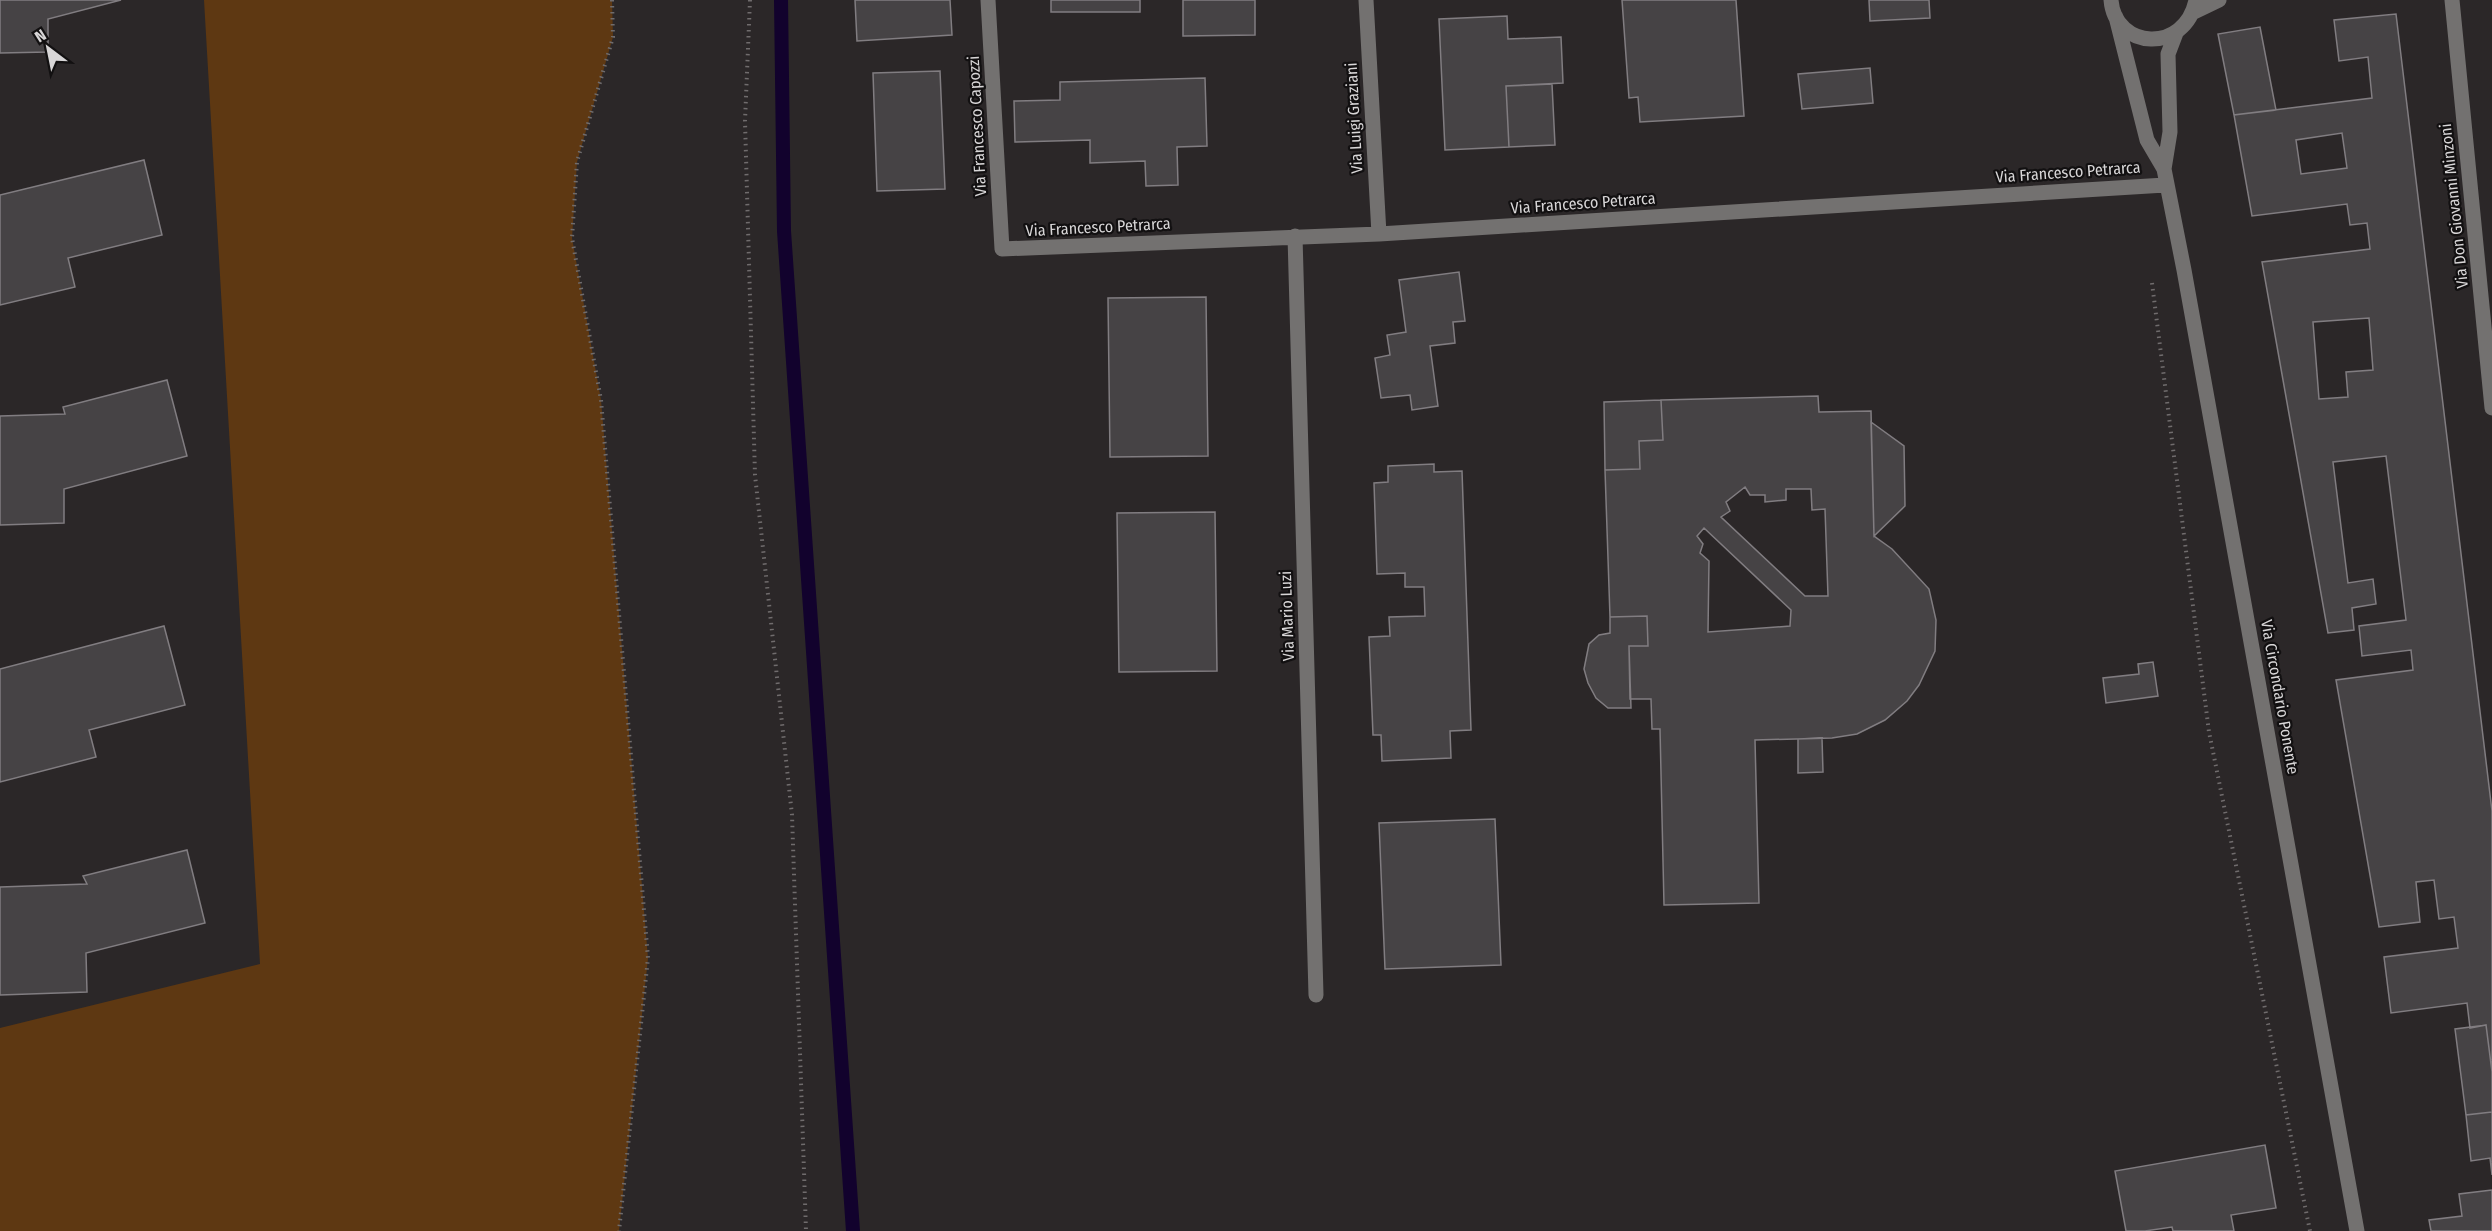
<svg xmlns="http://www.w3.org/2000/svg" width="2492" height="1231" viewBox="0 0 2492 1231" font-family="'Fira Sans Condensed',sans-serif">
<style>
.green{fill:#5e3812}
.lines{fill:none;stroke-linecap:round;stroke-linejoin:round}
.stream{stroke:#12022d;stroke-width:14}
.building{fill:#464345;stroke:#817d81;stroke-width:1.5;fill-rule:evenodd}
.path{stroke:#706c6d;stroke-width:4;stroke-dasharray:1.5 4.5;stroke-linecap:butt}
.minor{stroke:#737170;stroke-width:15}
.labels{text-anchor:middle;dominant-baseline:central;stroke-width:4.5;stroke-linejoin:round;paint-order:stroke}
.street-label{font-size:16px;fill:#d8d6d7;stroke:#121011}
</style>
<rect width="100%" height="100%" fill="#2b2728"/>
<path class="green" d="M204 0H612L613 37 577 162 572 238 601 400 648 958 619 1231H0V1028L260 964Z"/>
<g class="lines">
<path class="stream" d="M781 0 784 231 853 1231"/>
</g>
<path class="building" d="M0 0H121L48 19V52L0 53Z
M855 0H950L952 35 857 41Z
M1051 0H1140V12H1051Z
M1183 0H1255V35L1183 36Z
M1622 0H1736L1744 116 1640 122 1638 97 1629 98Z
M1869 0H1929L1930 18 1870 21Z
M2396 14 2492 811V1072L2486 1025 2470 1028 2467 1003 2391 1013 2384 957 2458 948 2454 917 2439 919 2434 880 2416 882 2420 922 2379 927 2336 680 2413 670 2411 650 2362 656 2359 626 2406 620 2386 456 2333 462 2348 583 2373 579 2376 604 2352 608 2354 630 2328 633 2262 262 2370 249 2367 223 2350 225 2347 204 2252 216 2234 115 2372 98 2368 57 2339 61 2334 20ZM2342 133 2347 168 2301 174 2296 140ZM2369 318 2373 370 2346 372 2348 397 2319 399 2313 322Z
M1507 16 1508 39 1561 37 1563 83 1506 86 1509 147 1445 150 1439 19Z
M2260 27 2276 110 2234 115 2218 34Z
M1870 68 1873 103 1802 109 1798 74Z
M940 71 945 189 877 191 873 73Z
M1205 78 1207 146 1177 147 1178 185 1146 186 1145 161 1090 163V140L1015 142 1014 101 1060 100V82Z
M1552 84 1555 145 1509 147 1506 86Z
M144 160 162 235 68 258 75 287 0 305V195Z
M1459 272 1465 321 1453 322 1455 343 1430 346 1438 406 1412 410 1410 395 1381 398 1375 358 1390 355 1387 335 1406 332 1399 280Z
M1206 297 1208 456 1110 457 1108 298Z
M167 380 187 456 64 489V523L0 525V416L65 414 63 407Z
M1818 396 1819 412 1871 411 1874 536 1892 549 1929 589 1936 620 1935 651 1919 685 1907 701 1885 720 1857 734 1832 738 1755 740 1759 903 1664 905 1660 729H1652L1651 699H1630L1629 646H1648L1647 616 1610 617 1605 470 1640 469 1639 441 1663 440 1661 400ZM1745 487 1750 495H1765V502L1786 500V489H1811L1812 510 1825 509 1828 596H1805L1721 517 1730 511 1726 502ZM1704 528 1791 610 1790 626 1708 632 1709 561 1700 553 1703 544 1697 536Z
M1661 400 1663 440 1639 441 1640 469 1605 470 1604 402Z
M1871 422 1904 446 1905 506 1874 536Z
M1434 464V472L1462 471 1471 730 1450 731 1451 758 1382 761 1381 735H1373L1369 637 1390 636 1389 617 1425 616 1424 587H1405V573L1377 574 1374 483 1388 482V466Z
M1215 512 1217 671 1119 672 1117 513Z
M1647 616 1648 646H1629L1631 708H1608L1596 698 1588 683 1584 669 1589 644 1599 635 1610 633V617Z
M164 626 185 705 89 730 96 757 0 782V669Z
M2153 662 2158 696 2106 703 2103 678 2139 674 2138 664Z
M1822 738 1823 772 1798 773V739Z
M1495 819 1501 965 1385 969 1379 823Z
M187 850 205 923 86 953 87 992 0 995V887L87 884 83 876Z
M2486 1025 2492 1072V1112L2466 1115 2455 1029Z
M2492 1112V1175L2490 1158 2471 1161 2466 1115Z
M2265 1145 2276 1208 2231 1215 2234 1231H2173L2172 1227 2145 1231H2126L2115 1171Z
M2492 1190V1231H2431L2429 1220 2462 1216 2459 1194Z"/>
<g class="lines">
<path class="path" d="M612 0 613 37 577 162 572 238 601 400 648 958 619 1231
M750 0 745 121 755 475 792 815 806 1231
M2152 283 2209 732 2310 1231"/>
<path class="minor" d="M988 0 1002 249 1379 234 2165 185
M1366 0 1379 234
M2111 0C2115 50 2185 54 2196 0
M2452 0 2492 408
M2194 12 2219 0
M2116 17 2147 140 2164 169
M2176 33 2168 54 2170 132 2164 169 2184 270 2357 1231
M1295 236 1316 995"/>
</g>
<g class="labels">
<g class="street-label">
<text transform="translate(1354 118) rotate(-93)">Via Luigi Graziani</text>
<text transform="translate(977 126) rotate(-93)">Via Francesco Capozzi</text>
<text transform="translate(2068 172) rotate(-4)">Via Francesco Petrarca</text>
<text transform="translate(1583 203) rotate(-4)">Via Francesco Petrarca</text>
<text transform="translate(2454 206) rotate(-96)">Via Don Giovanni Minzoni</text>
<text transform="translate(1098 227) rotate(-3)">Via Francesco Petrarca</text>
<text transform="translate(1287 616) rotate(-92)">Via Mario Luzi</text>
<text transform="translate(2280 697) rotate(80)">Via Circondario Ponente</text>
</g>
</g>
<g transform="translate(48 48) rotate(328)" stroke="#121011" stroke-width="4.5" paint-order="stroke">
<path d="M0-4.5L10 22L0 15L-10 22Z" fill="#d8d6d7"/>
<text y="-9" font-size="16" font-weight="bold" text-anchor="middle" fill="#d8d6d7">N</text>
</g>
</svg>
